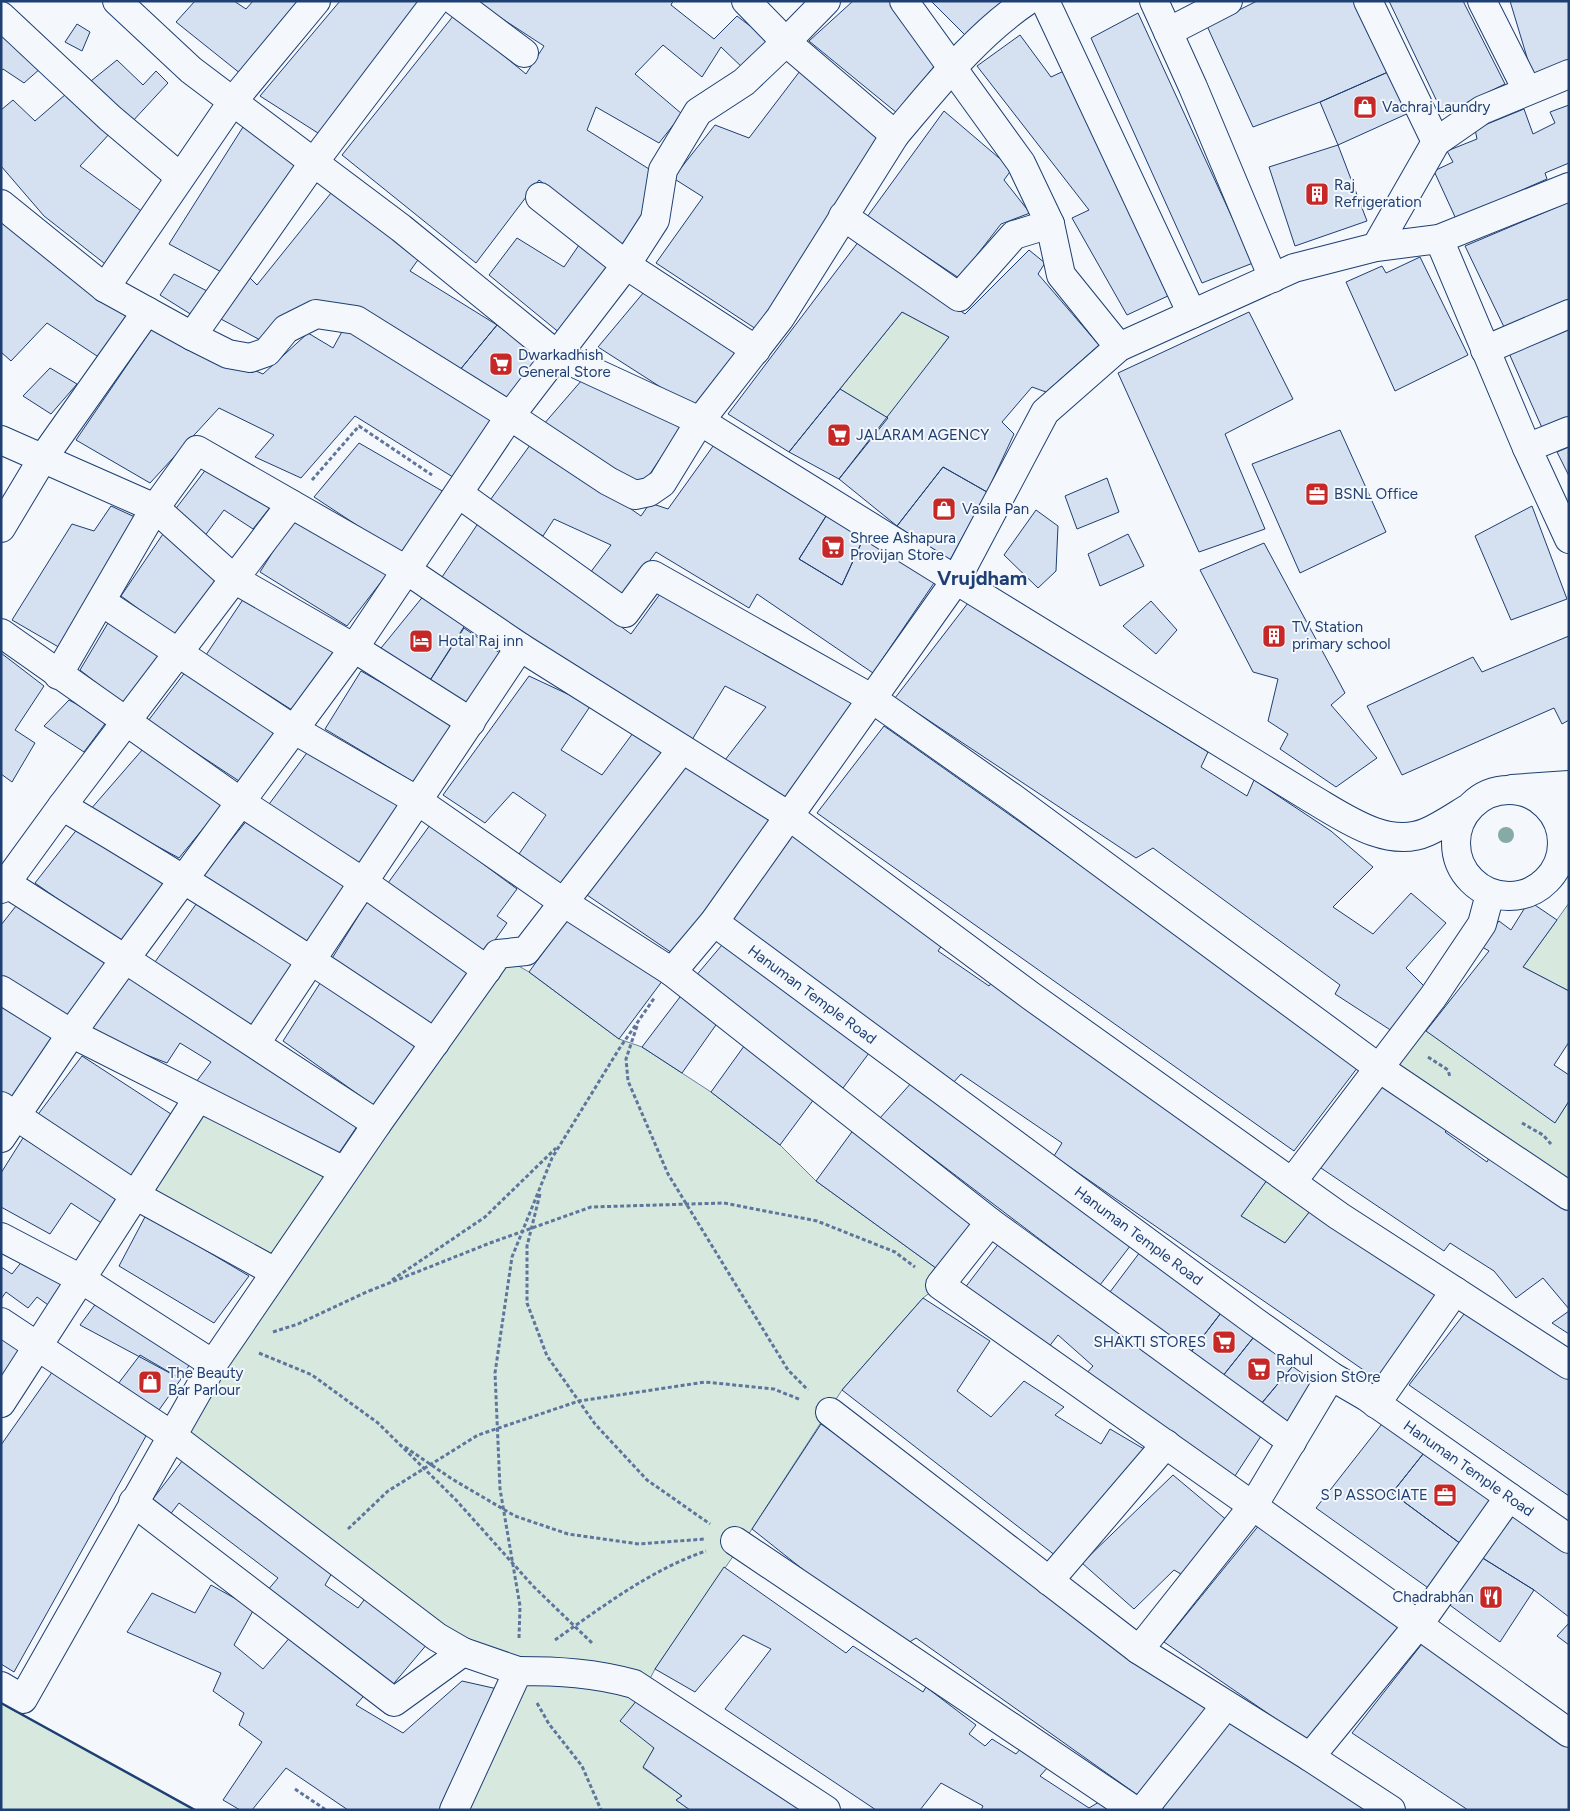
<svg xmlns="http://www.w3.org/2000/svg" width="1570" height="1811" viewBox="0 0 1570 1811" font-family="Figtree,sans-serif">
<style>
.green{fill:#d7e8df;stroke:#687fa3}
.building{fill:#d5e0f0;stroke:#1d3f73}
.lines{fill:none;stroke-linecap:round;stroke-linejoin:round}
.minor-casing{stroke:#1d3f73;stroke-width:30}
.tertiary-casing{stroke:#1d3f73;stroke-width:30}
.path{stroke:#5e769c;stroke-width:3;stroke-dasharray:4 2.5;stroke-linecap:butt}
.minor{stroke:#f4f7fb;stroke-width:28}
.tertiary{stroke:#f4f7fb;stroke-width:28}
.wall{stroke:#1d3f73;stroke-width:2.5}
.tree{fill:#86aba6}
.labels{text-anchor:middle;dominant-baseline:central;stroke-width:4;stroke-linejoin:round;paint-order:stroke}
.poi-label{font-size:15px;fill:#1d3f73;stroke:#f4f7fb;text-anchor:start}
.street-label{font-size:15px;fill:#1d3f73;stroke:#f4f7fb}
.district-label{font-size:20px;font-weight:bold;fill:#1d3f73;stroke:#f4f7fb}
</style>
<rect width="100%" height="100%" fill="#f4f7fb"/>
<path class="green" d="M902 312 949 337 888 418 840 389Z
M1569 903V991L1523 967Z
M498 954 529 972 619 1039 642 1047 711 1092 780 1145 816 1181 940 1271V1285L923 1298 842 1390 752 1529 655 1669 642 1694 654 1748 643 1768 682 1796 676 1800 690 1810H454L518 1671 469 1654 171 1435 275 1272 135 1195 198 1098 344 1171Z
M1414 1022 1555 1122 1569 1101V1196L1379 1068Z
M1270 1176 1311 1210 1285 1243 1241 1216Z
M1 1703 195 1810H1Z"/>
<path class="building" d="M195 1H234L246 9 253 1H302L241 74 176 22Z
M340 1H422L321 135 260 96Z
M475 1H673L671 5 714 39 737 16 771 42 746 71 721 47 702 77 663 45 635 74 682 114 659 143 596 107 587 130 649 169 648 213 622 244 539 180 476 263 342 155 454 15 526 74 544 46Z
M853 1H893L936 64 897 113 809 41Z
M931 1H1008L966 36Z
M1257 1H1356L1388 72 1320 102 1253 127 1207 26Z
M1389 1H1463L1505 84 1443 114Z
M1510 1H1569V60L1532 74Z
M1138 13 1253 263 1202 283 1091 38Z
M77 24 90 32 82 51 65 42Z
M1 35 41 68 24 83 3 69 1 71Z
M1020 35 1051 77 1066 70 1170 295 1127 315 1072 218 1089 210 977 66Z
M117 60 143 85 156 71 168 83 131 123 86 85Z
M800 71 880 135 756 329 656 263 703 197 673 178 715 125 749 138Z
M1388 72 1411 112 1338 145 1320 102Z
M66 94 111 132 80 166 144 213 109 267 44 216 1 166V110L13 100 35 121Z
M1569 105V163L1545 173 1547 179 1456 219 1434 171 1453 162 1447 151 1477 139 1475 129 1524 109 1533 134 1555 123 1550 112Z
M944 111 1012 169 1004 180 1030 213 1001 224 959 278 867 217Z
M243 127 299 160 227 275 169 244Z
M1338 145 1367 221 1295 246 1269 167Z
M331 193 420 257 410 271 497 325 459 371 315 305 264 342 219 318 250 278 257 285Z
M1569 202V299L1504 327 1465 246Z
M1 222 133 317 100 358 47 323 11 361 1 352Z
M517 238 564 267 579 245 613 266 561 334 489 275Z
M859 241 965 314 1029 250 1045 263 1038 274 1099 345 1046 392 1032 387 1002 422 1014 434 987 492 943 467 897 526 839 479 949 337 902 312 789 452 728 414Z
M1420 257 1468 355 1395 391 1346 282 1382 266 1386 273Z
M174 274 207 291 192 315 160 295Z
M644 292 742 352 698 411 598 347Z
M1249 312 1293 399 1225 434 1265 529 1199 552 1118 373Z
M497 325 541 357 507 406 459 371Z
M1569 325V419L1543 430 1508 351Z
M153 327 263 374 308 333 333 348 344 328 497 418 456 479 355 416 301 478 255 457 274 435 219 408 150 483 76 440Z
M50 368 77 384 51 414 23 396Z
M582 380 681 427 642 486 543 425Z
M840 389 888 418 839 479 789 452Z
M1340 430 1386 532 1300 573 1252 464Z
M533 441 641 516 650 503 668 509 716 442 828 513 799 559 842 585 865 535 936 580 873 673 757 594 749 608 656 552 624 596 590 573 611 545 554 519 543 536 488 503Z
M359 443 444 492 404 556 314 497Z
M1569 447V476L1557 452Z
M943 467 987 492 950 560 897 526Z
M207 468 271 506 253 529 224 510 204 537 174 511Z
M1107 478 1119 512 1077 529 1065 496Z
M111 506 137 518 62 649 12 620 72 524 94 531Z
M1532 506 1567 599 1511 620 1475 536Z
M1036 510 1058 526 1056 571 1038 588 1004 555Z
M828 513 865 535 842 585 799 559Z
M293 520 388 573 347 626 260 572Z
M479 522 631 634 660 594 856 698 786 800 725 760 766 707 725 686 690 743 440 580Z
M165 531 220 581 176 636 121 596Z
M1128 534 1144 566 1100 586 1088 554Z
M1264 543 1345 693 1331 705 1377 758 1336 787 1280 749 1288 734 1268 721 1278 679 1253 672 1200 570Z
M425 594 467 622 427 685 377 653Z
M244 598 338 648 292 710 206 655Z
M1151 601 1177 630 1156 654 1123 626Z
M968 603 1208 752 1201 767 1247 796 1254 780 1331 831 1373 867 1333 907 1373 934 1411 893 1446 923 1406 968 1424 986 1392 1031 1335 994 1340 985 1153 848 1136 858 895 698Z
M108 623 164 653 125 705 80 670Z
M464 628 507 658 468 711 427 685Z
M1569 636V720L1562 724 1554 708 1402 775 1367 706 1473 657 1482 672Z
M1 653 44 686 15 730 35 743 12 782 1 774Z
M186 671 281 729 239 781 148 721Z
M361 671 457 726 415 783 325 729Z
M529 676 591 705 561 750 602 775 633 733 666 752 562 886 519 854 546 815 513 792 485 823 443 795Z
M69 700 107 721 84 752 44 726Z
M884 726 1361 1063 1294 1151 817 813Z
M143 749 224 803 179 858 90 810Z
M309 750 401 803 361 867 267 807Z
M685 766 773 822 675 955 587 895Z
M248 819 346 884 307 944 202 876Z
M430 825 517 889 497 916 507 923 485 954 388 883Z
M78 828 168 881 120 943 35 883Z
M796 829 944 942 938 951 989 986 995 978 1270 1176 1241 1216 1285 1243 1314 1206 1440 1290 1378 1380 1054 1156 1062 1143 961 1074 953 1083 731 922Z
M370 897 468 971 433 1030 331 960Z
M199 900 299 961 254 1029 155 962Z
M1529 901 1557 920 1523 967 1569 991V1042L1554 1065 1569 1075V1101L1555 1123 1426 1031 1489 951 1479 945 1499 921 1511 930Z
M16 906 110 960 70 1019 1 978V925Z
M570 915 663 980 619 1039 529 972Z
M727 939 872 1049 843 1088 695 977Z
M127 972 360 1122 337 1156 193 1086 211 1062 180 1043 167 1063 86 1031Z
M324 977 421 1043 376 1107 283 1041Z
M683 993 718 1022 682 1073 642 1047Z
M1 1001 57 1035 14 1099 1 1091Z
M747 1042 817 1095 780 1145 711 1092Z
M82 1056 171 1114 131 1180 36 1117Z
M1387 1080 1449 1128 1445 1132 1487 1162 1492 1152 1569 1206V1309L1543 1278 1516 1298 1494 1271 1450 1243 1444 1251 1318 1166Z
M912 1082 1134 1241 1100 1285 880 1118Z
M854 1129 979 1224 940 1271 816 1181Z
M23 1138 118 1199 103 1224 71 1203 50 1234 1 1207V1173Z
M146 1215 249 1276 214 1323 119 1266Z
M1000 1242 1265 1430 1233 1479 1085 1375 1093 1366 1058 1335 1048 1348 964 1289Z
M1140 1252 1224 1309 1191 1352 1107 1296Z
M23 1260 65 1286 51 1307 37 1297 28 1308 6 1292 1 1299V1267L12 1274Z
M923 1298 990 1341 957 1391 991 1417 1024 1381 1064 1407 1055 1415 1101 1444 1110 1429 1144 1449 1056 1556 842 1390Z
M97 1302 191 1362 181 1379 80 1325Z
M1224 1309 1257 1333 1222 1377 1191 1352Z
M1468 1309 1569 1377V1496L1409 1385Z
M1569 1311V1334L1552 1323Z
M1257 1333 1297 1361 1261 1404 1222 1377Z
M1 1338 21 1350 1 1381Z
M140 1355 181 1379 159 1410 118 1384Z
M1297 1361 1320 1377 1293 1425 1261 1404Z
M55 1368 146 1436 14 1672 1 1664V1445Z
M1385 1420 1427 1449 1392 1493 1461 1544 1431 1590 1316 1508Z
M821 1424 898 1477 1209 1710 1139 1796 916 1638 908 1643 820 1583 752 1529Z
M1427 1449 1498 1498 1461 1544 1392 1493Z
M186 1456 332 1573 325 1585 358 1608 367 1596 428 1643 390 1688 267 1591 278 1578 179 1503 169 1516 149 1504Z
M1173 1475 1229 1522 1186 1577 1174 1570 1134 1609 1082 1563Z
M1516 1513 1569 1549V1617L1534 1590 1481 1557Z
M1260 1524 1405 1624 1311 1743 1164 1642Z
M1481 1557 1534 1590 1500 1642 1447 1603Z
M724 1567 846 1653 853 1646 923 1692 926 1687 976 1725 969 1734 985 1746 992 1739 1016 1754 1022 1747 1050 1765 1040 1776 1089 1808 1099 1802 1113 1810H981L983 1806 941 1783 920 1810H876L725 1709 771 1649 743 1635 695 1692 655 1669Z
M211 1585 254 1609 234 1645 263 1669 292 1635 368 1691 356 1705 403 1733 462 1681 502 1690 441 1810H348L286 1768 252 1810H240L223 1800 262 1742 239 1725 244 1713 213 1691 221 1673 127 1632 152 1593 195 1613Z
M1569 1623V1645L1557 1636Z
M1425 1640 1569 1745V1810H1468L1352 1733Z
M642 1694 805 1810H690L676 1800 682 1796 643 1767 654 1748 620 1721Z
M1229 1719 1369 1810H1165L1160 1807Z"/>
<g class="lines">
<g class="minor-casing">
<g id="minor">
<path d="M117 1 191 70 401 228 557 355 700 421 956 580"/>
<path d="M455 1 524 53"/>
<path d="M826 1 786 42 895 135C935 88 975 36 1027 1"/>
<path d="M904 1 1021 163 1050 224 1061 275 1119 347"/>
<path d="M1045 1 1192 314"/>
<path d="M1154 1 1193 87 1273 278"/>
<path d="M1368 1 1436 142"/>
<path d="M1482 1 1527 90"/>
<path d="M1 16 110 118 180 177"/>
<path d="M1168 32 1228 1"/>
<path d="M540 197 626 265 756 350"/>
<path d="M1 204 105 288 233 101 316 1"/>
<path d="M843 216 959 297 1014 235 1050 224"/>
<path d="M1439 239 1527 448"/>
<path d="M105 288 192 336 314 162 436 1"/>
<path d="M192 336 228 354 250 358 267 352 286 329 316 314 356 320 510 416 608 481 635 495 649 492 662 483 700 421 780 318 895 135"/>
<path d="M1485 350 1569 314"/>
<path d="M1569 431 1527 448 1569 539"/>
<path d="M459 494 625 613 653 575 871 698 1013 798 1379 1068 1569 1196"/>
<path d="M1 528 43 458 147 311"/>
<path d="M102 602 293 729 418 801 563 902 672 972"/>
<path d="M1 633 242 803 363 882 487 970"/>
<path d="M58 675 155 508 234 579 354 648 471 722"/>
<path d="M1512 789 1569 785"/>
<path d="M62 806 291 504"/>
<path d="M789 816 714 922 672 972 990 1222 940 1285 1253 1506 1569 1733"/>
<path d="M1562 837 1569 809"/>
<path d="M6 883 62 806C189 881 313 960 435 1043"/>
<path d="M1 889 6 883 125 959 354 648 510 416 626 265 655 220 663 170 698 112 744 82 786 42 746 1"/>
<path id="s1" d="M714 922 1254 1321 1331 1376 1367 1397 1569 1539"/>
<path d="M1 990 67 1031 344 1171"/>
<path d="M256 1043 520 647"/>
<path d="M1 1106 135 1195 275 1272"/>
<path d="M1 1138 71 1034 125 959 377 1124 498 954 526 951 682 749"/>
<path d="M1292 1182 1433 997 1482 924 1490 894"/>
<path d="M990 1222 1292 1442"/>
<path d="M1 1237 81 1279 213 1364"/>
<path d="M1 1322 171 1435 437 1637 463 1652"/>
<path d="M1 1403 198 1098"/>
<path d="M1376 1404 1455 1291"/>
<path d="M830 1412 1139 1650 1253 1506 1331 1376"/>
<path d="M133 1502 394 1702 463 1652 518 1671"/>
<path d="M735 1541 1134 1810"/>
<path d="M1049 1581 1166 1444"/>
<path d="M1139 1650 1310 1757"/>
<path d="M1 1686 23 1699 213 1364 377 1124"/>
<path d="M454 1810 518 1671C558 1671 595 1673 634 1684L826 1810"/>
<path d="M1143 1810 1226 1705"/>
<path d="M1391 1810 1310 1757 1419 1624 1509 1497"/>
</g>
</g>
<g class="tertiary-casing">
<path id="tertiary" d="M1376 247 1436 142 1482 110 1569 74
M1 440 155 508 197 450 408 571 520 647 789 816 1031 996 1339 1216 1569 1365
M956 580 1309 797C1342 816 1387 850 1427 832 1441 826 1454 817 1467 809
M1456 843a53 53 0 1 1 106 0a53 53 0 1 1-106 0Z
M789 816 956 580 1045 412 1119 347 1294 268 1376 247 1439 239 1569 187"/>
</g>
<path class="path" d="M312 480 359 426 432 475
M637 1026 626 1059 628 1081 668 1174 788 1370 808 1390
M1428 1057 1448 1070 1450 1077
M1522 1123 1543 1135 1551 1144
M540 1194 527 1246V1303L547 1356 595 1424 647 1480 710 1524
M392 1280 485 1217 556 1148
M369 1291 490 1243 591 1207 724 1203 817 1221 895 1252 915 1267
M273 1332 298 1324 371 1290
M259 1353 312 1375 378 1423 456 1500 533 1586 592 1643
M405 1447 452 1479 515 1516 568 1534 639 1544 705 1539
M348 1529 388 1491 478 1435 579 1401 705 1382 774 1389 801 1400
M519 1638 520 1606 500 1489 495 1373 512 1257 552 1158 619 1049 655 997
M555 1640C602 1607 652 1569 706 1551
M537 1703 549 1724 582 1766 601 1810
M295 1789 326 1810"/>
<use href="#minor" class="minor"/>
<use href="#tertiary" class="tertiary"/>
<path class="wall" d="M1 1703 195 1810"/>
</g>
<circle class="tree" cx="1506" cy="835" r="8"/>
<defs>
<g id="shop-square" transform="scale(1.25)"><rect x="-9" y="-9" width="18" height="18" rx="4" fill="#c62828" stroke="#f4f7fb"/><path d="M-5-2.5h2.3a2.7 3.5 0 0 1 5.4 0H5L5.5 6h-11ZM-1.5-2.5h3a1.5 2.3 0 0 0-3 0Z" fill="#fff"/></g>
<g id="building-square" transform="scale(1.25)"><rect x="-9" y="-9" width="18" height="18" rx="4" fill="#c62828" stroke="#f4f7fb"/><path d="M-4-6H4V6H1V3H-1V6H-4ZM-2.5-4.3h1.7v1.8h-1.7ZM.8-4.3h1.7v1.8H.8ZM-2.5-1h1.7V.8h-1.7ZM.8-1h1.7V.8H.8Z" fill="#fff"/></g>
<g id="supermarket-square" transform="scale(1.25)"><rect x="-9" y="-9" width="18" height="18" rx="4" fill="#c62828" stroke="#f4f7fb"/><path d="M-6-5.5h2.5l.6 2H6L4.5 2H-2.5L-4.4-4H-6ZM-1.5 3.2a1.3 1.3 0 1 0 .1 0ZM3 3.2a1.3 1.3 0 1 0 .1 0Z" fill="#fff"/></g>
<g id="office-square" transform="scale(1.25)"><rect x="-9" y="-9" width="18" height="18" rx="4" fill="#c62828" stroke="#f4f7fb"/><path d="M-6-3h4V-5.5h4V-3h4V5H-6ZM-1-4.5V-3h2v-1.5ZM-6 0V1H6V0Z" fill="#fff"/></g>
<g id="hotel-square" transform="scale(1.25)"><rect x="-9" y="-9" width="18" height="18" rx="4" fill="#c62828" stroke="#f4f7fb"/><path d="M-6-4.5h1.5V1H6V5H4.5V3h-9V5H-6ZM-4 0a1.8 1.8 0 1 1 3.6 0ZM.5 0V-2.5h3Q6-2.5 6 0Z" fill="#fff"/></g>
<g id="restaurant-square" transform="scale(1.25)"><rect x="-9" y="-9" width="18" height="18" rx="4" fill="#c62828" stroke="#f4f7fb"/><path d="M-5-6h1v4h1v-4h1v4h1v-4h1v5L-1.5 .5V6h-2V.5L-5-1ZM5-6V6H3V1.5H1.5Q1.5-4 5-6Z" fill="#fff"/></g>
</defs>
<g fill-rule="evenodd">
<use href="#shop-square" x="1365" y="107"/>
<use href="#building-square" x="1317" y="194"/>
<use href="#supermarket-square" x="501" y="364"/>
<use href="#supermarket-square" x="839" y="435"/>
<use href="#office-square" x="1317" y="494"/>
<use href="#shop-square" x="944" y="509"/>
<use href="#supermarket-square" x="833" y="547"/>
<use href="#building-square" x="1274" y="636"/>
<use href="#hotel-square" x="421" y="641"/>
<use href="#supermarket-square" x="1224" y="1342"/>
<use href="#supermarket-square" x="1259" y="1369"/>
<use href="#shop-square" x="150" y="1382"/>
<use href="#office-square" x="1445" y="1495"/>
<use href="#restaurant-square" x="1491" y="1597"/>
</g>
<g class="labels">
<g class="poi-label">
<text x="1382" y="107">Vachraj Laundry</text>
<text x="1334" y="185">Raj<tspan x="1334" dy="17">Refrigeration</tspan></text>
<text x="518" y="355">Dwarkadhish<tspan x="518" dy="17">General Store</tspan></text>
<text x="856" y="435">JALARAM AGENCY</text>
<text x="1334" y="494">BSNL Office</text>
<text x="962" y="509">Vasila Pan</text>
<text x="850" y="538">Shree Ashapura<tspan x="850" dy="17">Provijan Store</tspan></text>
<text x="1292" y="627">TV Station<tspan x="1292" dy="17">primary school</tspan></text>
<text x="438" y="641">Hotal Raj inn</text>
<text x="1206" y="1342" text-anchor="end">SHAKTI STORES</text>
<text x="1276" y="1360">Rahul<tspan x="1276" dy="17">Provision StOre</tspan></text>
<text x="168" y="1373">The Beauty<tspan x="168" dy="17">Bar Parlour</tspan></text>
<text x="1428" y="1495" text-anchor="end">S P ASSOCIATE</text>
<text x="1474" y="1597" text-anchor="end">Chadrabhan</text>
</g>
<g class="street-label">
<text stroke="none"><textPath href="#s1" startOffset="122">Hanuman Temple Road</textPath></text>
<text stroke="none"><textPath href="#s1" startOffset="528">Hanuman Temple Road</textPath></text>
<text stroke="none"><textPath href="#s1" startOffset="932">Hanuman Temple Road</textPath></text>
</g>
<g class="district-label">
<text x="982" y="578">Vrujdham</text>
</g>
</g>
<rect width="1570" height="1811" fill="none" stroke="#1d3f73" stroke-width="5"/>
</svg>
